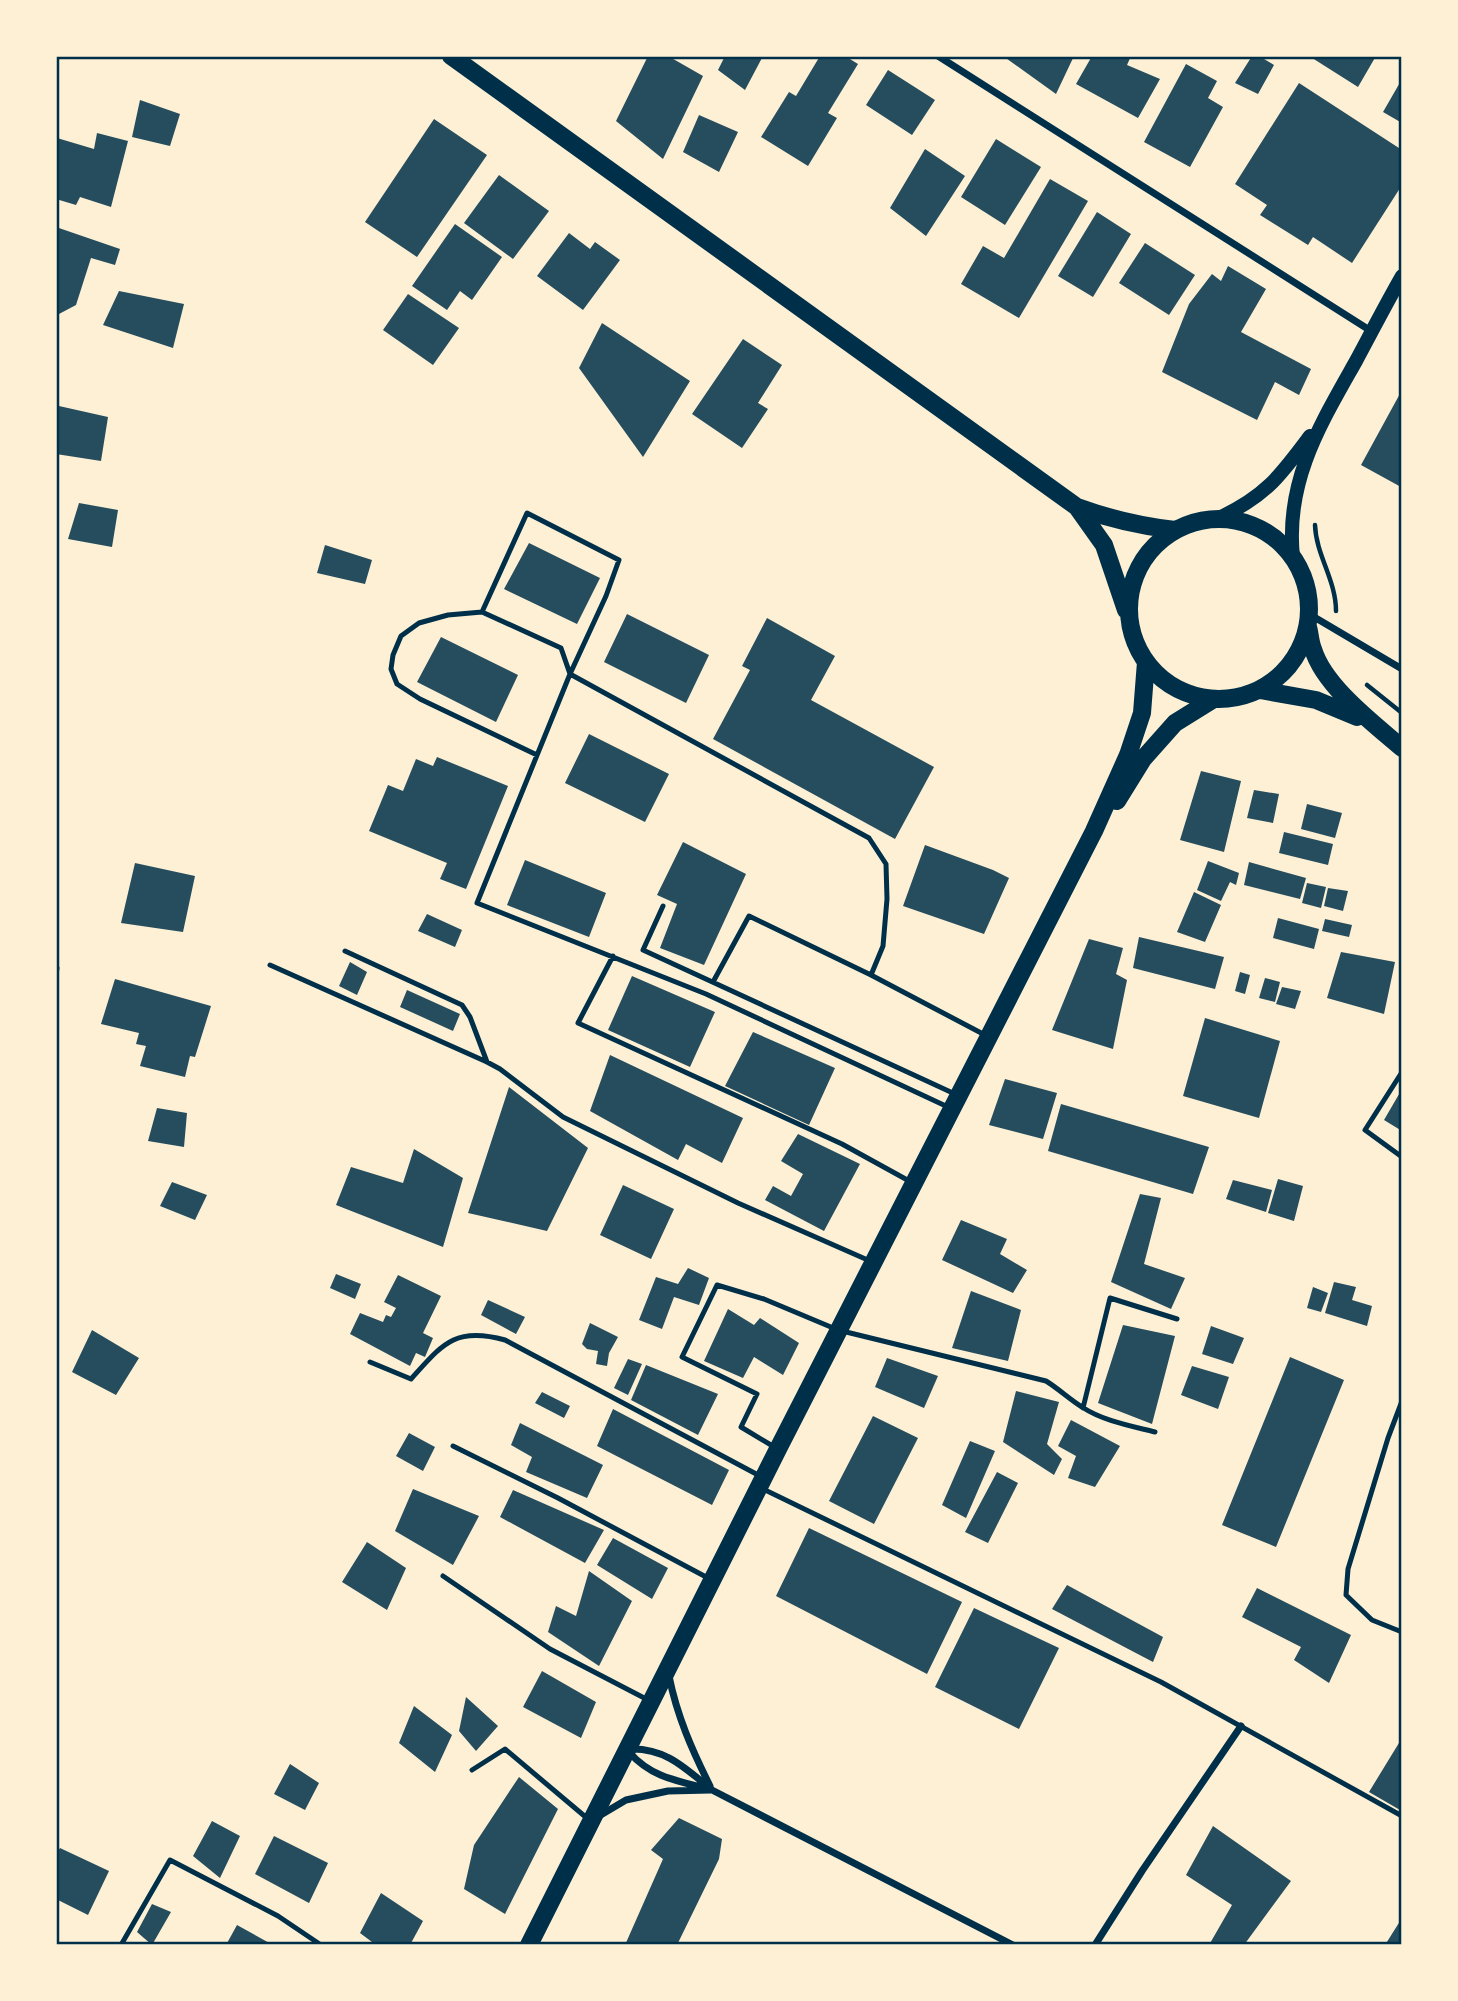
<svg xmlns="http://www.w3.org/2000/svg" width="1458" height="2001" viewBox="0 0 1458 2001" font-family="'PT Sans Narrow',sans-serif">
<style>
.building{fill:#264d5e}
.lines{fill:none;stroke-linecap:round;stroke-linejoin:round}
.path{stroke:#003049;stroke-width:4.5}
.service{stroke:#003049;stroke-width:5}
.minor{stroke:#003049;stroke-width:7}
.secondary{stroke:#003049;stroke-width:14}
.primary{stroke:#003049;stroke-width:18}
.neatline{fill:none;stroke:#003049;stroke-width:2.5}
</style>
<rect width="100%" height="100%" fill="#fdf0d5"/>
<path class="building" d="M648 56H668L703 76 663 159 616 121Z
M725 56H763L745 90 718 70Z
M820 56H845L858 64 828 113 837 118 808 166 761 137 789 92 796 96Z
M1003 56H1074L1056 94Z
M1092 56H1131L1127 65 1160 79 1138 118 1076 84Z
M1252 56H1259L1274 65 1258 94 1235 83Z
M1309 56H1376L1358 87Z
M1186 64 1217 81 1208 98 1223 107 1190 167 1144 142Z
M888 70 935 100 912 135 866 105Z
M1402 79V123L1383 112Z
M1299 83 1402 150V185L1352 263 1313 237 1308 245 1260 215 1267 205 1235 184Z
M140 100 180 114 170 146 132 137Z
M699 115 738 132 719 172 683 152Z
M434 119 487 155 417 257 365 222Z
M97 133 128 141 111 207 80 197 76 205 56 199 57 138 94 149Z
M996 139 1041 167 1005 225 961 197Z
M925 149 965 176 926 236 890 208Z
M499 175 549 211 513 259 464 223Z
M1050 179 1088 201 1019 318 961 284 983 246 1004 258Z
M1097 212 1131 234 1093 297 1058 276Z
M455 224 502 257 472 300 460 291 447 310 412 286Z
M56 227 120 249 115 265 91 258 76 305 59 314 56 313Z
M569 233 590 249 595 242 620 260 583 310 537 276Z
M1145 243 1195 275 1169 315 1119 283Z
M1228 266 1266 289 1241 332 1311 369 1299 395 1275 382 1257 420 1162 372 1189 304 1212 274 1221 281Z
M119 291 184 304 173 348 103 325Z
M408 294 459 328 433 365 383 330Z
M602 323 690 381 643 457 579 368Z
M743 339 782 365 758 403 768 409 742 448 692 414Z
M1402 390V485L1401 487 1361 465Z
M59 406 108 417 101 461 56 454V425Z
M79 503 118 510 112 547 68 539Z
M529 543 600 578 577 624 504 589Z
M325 545 372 560 365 584 317 573Z
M627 614 709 655 686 703 604 662Z
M767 618 835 656 811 700 934 767 895 839 713 739 750 670 742 666Z
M441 637 518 675 496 722 417 682Z
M589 734 669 774 645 822 565 783Z
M437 757 508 786 466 889 440 879 447 863 369 831 388 785 403 791 416 759 433 766Z
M1201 771 1241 781 1224 852 1180 840Z
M1254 790 1279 794 1273 823 1247 818Z
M1307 804 1342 813 1335 838 1301 829Z
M1284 832 1333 844 1328 865 1279 853Z
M683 842 746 874 704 965 660 948 677 904 657 895Z
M925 845 993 870 1009 878 984 934 903 906Z
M525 860 606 893 589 937 507 905Z
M1208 861 1239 873 1236 885 1230 882 1221 901 1197 890Z
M1249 862 1306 878 1300 899 1244 885Z
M135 863 195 876 183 932 121 923Z
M1307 883 1326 887 1321 908 1302 903Z
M1328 888 1348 891 1343 911 1324 906Z
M1194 892 1221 905 1205 942 1177 932Z
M427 914 462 930 455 947 418 931Z
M1278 918 1319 929 1314 949 1273 938Z
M1325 919 1352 925 1349 937 1322 931Z
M1139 937 1224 957 1215 989 1133 968Z
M1089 939 1123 948 1116 974 1127 980 1113 1049 1052 1030Z
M1341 952 1395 962 1384 1014 1327 998Z
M350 962 367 972 357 995 339 986Z
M1240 972 1250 975 1245 994 1235 991Z
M632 976 715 1012 690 1067 608 1030Z
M1265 978 1280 982 1275 1002 1259 998Z
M115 979 211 1006 195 1057 190 1056 185 1077 140 1066 146 1046 136 1044 139 1033 101 1024Z
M1282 987 1301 991 1295 1009 1276 1004Z
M407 990 460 1014 453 1031 400 1007Z
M1205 1018 1280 1041 1259 1118 1183 1096Z
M753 1032 835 1068 809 1125 725 1086Z
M610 1055 743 1118 722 1163 686 1144 678 1160 590 1111Z
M1005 1079 1057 1093 1043 1139 989 1125Z
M509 1087 588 1148 547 1231 468 1213Z
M1402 1089V1131L1384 1120Z
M1061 1104 1209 1147 1193 1194 1048 1151Z
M157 1108 187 1113 184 1147 148 1141Z
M798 1134 860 1164 824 1231 765 1200 773 1186 791 1196 803 1174 781 1161Z
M414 1149 463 1178 443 1247 336 1205 351 1167 403 1183Z
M1278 1179 1303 1186 1294 1221 1268 1213Z
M1233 1180 1272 1190 1266 1212 1226 1199Z
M172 1182 207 1195 195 1220 160 1206Z
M623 1185 674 1209 651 1259 600 1235Z
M1140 1194 1161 1198 1144 1264 1185 1278 1171 1309 1111 1282Z
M961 1220 1007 1239 1000 1254 1027 1270 1013 1293 942 1260Z
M688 1268 709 1278 699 1305 674 1297 662 1329 639 1320 656 1277 678 1284Z
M336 1274 361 1284 355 1299 330 1288Z
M398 1275 441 1296 423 1333 433 1338 425 1357 416 1353 410 1366 350 1334 360 1313 383 1322 386 1315 391 1317 396 1308 384 1302Z
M1334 1282 1356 1287 1352 1300 1372 1306 1367 1326 1325 1313Z
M1313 1287 1328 1293 1321 1312 1307 1308Z
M971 1291 1021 1310 1008 1361 952 1348Z
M488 1300 525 1317 516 1334 481 1315Z
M728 1309 754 1325 760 1318 799 1343 783 1375 754 1357 743 1378 704 1361Z
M590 1323 618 1337 609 1353 607 1366 596 1364 598 1351 587 1349 582 1344Z
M1123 1325 1175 1336 1152 1424 1098 1403Z
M1211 1326 1244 1338 1233 1364 1202 1354Z
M92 1330 139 1358 116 1395 72 1372Z
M1290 1357 1344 1380 1276 1547 1222 1525Z
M887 1358 938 1376 924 1408 875 1387Z
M628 1359 642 1364 628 1395 614 1388Z
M646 1365 718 1394 698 1435 631 1400Z
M1192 1366 1229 1377 1218 1409 1181 1395Z
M1016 1391 1059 1402 1047 1444 1062 1459 1054 1475 1003 1442Z
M542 1392 570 1406 564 1418 535 1403Z
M613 1409 729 1470 712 1505 597 1446Z
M873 1416 918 1438 874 1524 829 1501Z
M1071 1420 1120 1446 1095 1487 1068 1478 1076 1456 1058 1446Z
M520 1423 603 1465 587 1498 526 1472 532 1457 511 1445Z
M409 1433 435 1447 423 1471 396 1456Z
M970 1441 995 1451 966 1518 942 1505Z
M997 1472 1018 1483 988 1543 965 1532Z
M413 1489 479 1516 453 1565 395 1531Z
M513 1490 604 1530 585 1563 500 1517Z
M809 1528 962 1602 927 1674 776 1596Z
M613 1538 668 1568 652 1599 597 1565Z
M367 1542 406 1568 387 1610 342 1582Z
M589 1571 632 1601 599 1666 548 1632 556 1606 576 1616Z
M1067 1585 1163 1637 1153 1662 1052 1609Z
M1257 1588 1351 1635 1329 1683 1294 1660 1301 1647 1242 1617Z
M974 1608 1059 1648 1019 1729 935 1687Z
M542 1671 596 1702 581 1738 523 1707Z
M466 1697 498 1726 476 1751 459 1731Z
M414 1706 452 1735 435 1772 399 1743Z
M1402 1738V1807L1400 1810 1369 1792Z
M290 1764 319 1783 305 1810 274 1794Z
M519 1777 558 1809 505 1914 464 1889 474 1845Z
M679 1818 722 1839 719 1859 677 1945H625L663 1859 651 1850Z
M212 1821 240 1836 220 1878 193 1856Z
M1213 1826 1291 1881 1244 1945H1209L1232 1905 1186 1875Z
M274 1836 328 1863 309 1903 255 1874Z
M60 1848 109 1871 88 1915 56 1899V1855Z
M381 1893 423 1921 410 1945H376L360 1933Z
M152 1904 171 1912 152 1945 137 1932Z
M1402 1918V1945H1385Z
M237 1925 273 1945H226Z"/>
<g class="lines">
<path class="path" d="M1315 525C1316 555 1336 580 1336 611
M1367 685 1402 713"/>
<path class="service" d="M482 612 527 513 619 560 606 596 570 674
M537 755 420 699 397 684 391 669 393 655 401 636 419 623 448 615 482 612 561 648 570 674
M663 906 643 950 955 1094
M345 951 462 1005 470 1017 487 1062
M613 956 578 1023 842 1144 911 1182
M270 965 487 1062 500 1069 563 1117 738 1203 870 1261
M56 974 57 968
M713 982 749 916 871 975
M1402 1072 1365 1130 1402 1157
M948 1107 706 994 477 903 570 674 869 838 886 864 887 899 883 946 871 975 985 1035
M370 1362 411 1379C442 1345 454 1326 505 1340L760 1476
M1402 1401 1388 1438 1348 1569 1346 1595 1372 1620 1402 1632
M1083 1408 1110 1298 1177 1319
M453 1446 558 1498 708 1578
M776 1448 741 1427 757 1394 682 1357 717 1285 764 1299 838 1330 1046 1381C1059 1389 1069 1399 1082 1407 1103 1421 1131 1426 1155 1432
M763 1489 1161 1682 1402 1816
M443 1576 550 1649 650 1701
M472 1770 505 1749 588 1819
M121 1945 170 1860 278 1916 321 1945"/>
<path class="minor" d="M938 56 1371 331
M1309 614 1402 669
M669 1676C677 1716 692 1750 710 1786
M630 1749C666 1748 685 1768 712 1790L1013 1945
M629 1752C649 1775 672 1780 701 1787
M599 1816 626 1800 668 1791 711 1790
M1095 1945 1142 1871 1241 1726"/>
<path class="secondary" d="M1219 518C1266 496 1280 476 1310 436
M1293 557C1285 481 1320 425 1356 361 1371 333 1386 304 1402 276"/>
<path class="primary" d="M451 56 1077 507C1110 519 1140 526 1175 530
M1077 507 1104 545 1126 610
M1129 609a90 90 0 1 1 180 0a90 90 0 1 1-180 0Z
M1308 627C1310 634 1310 642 1313 649 1324 686 1373 723 1402 748
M1260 690 1316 700 1357 717
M1117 801 1143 759 1175 723 1212 700
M529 1945 778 1449 1094 831 1128 755 1142 713 1146 662"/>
</g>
<rect width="1458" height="2001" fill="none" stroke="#fdf0d5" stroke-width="116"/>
<rect x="58" y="58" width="1342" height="1885" class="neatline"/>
</svg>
